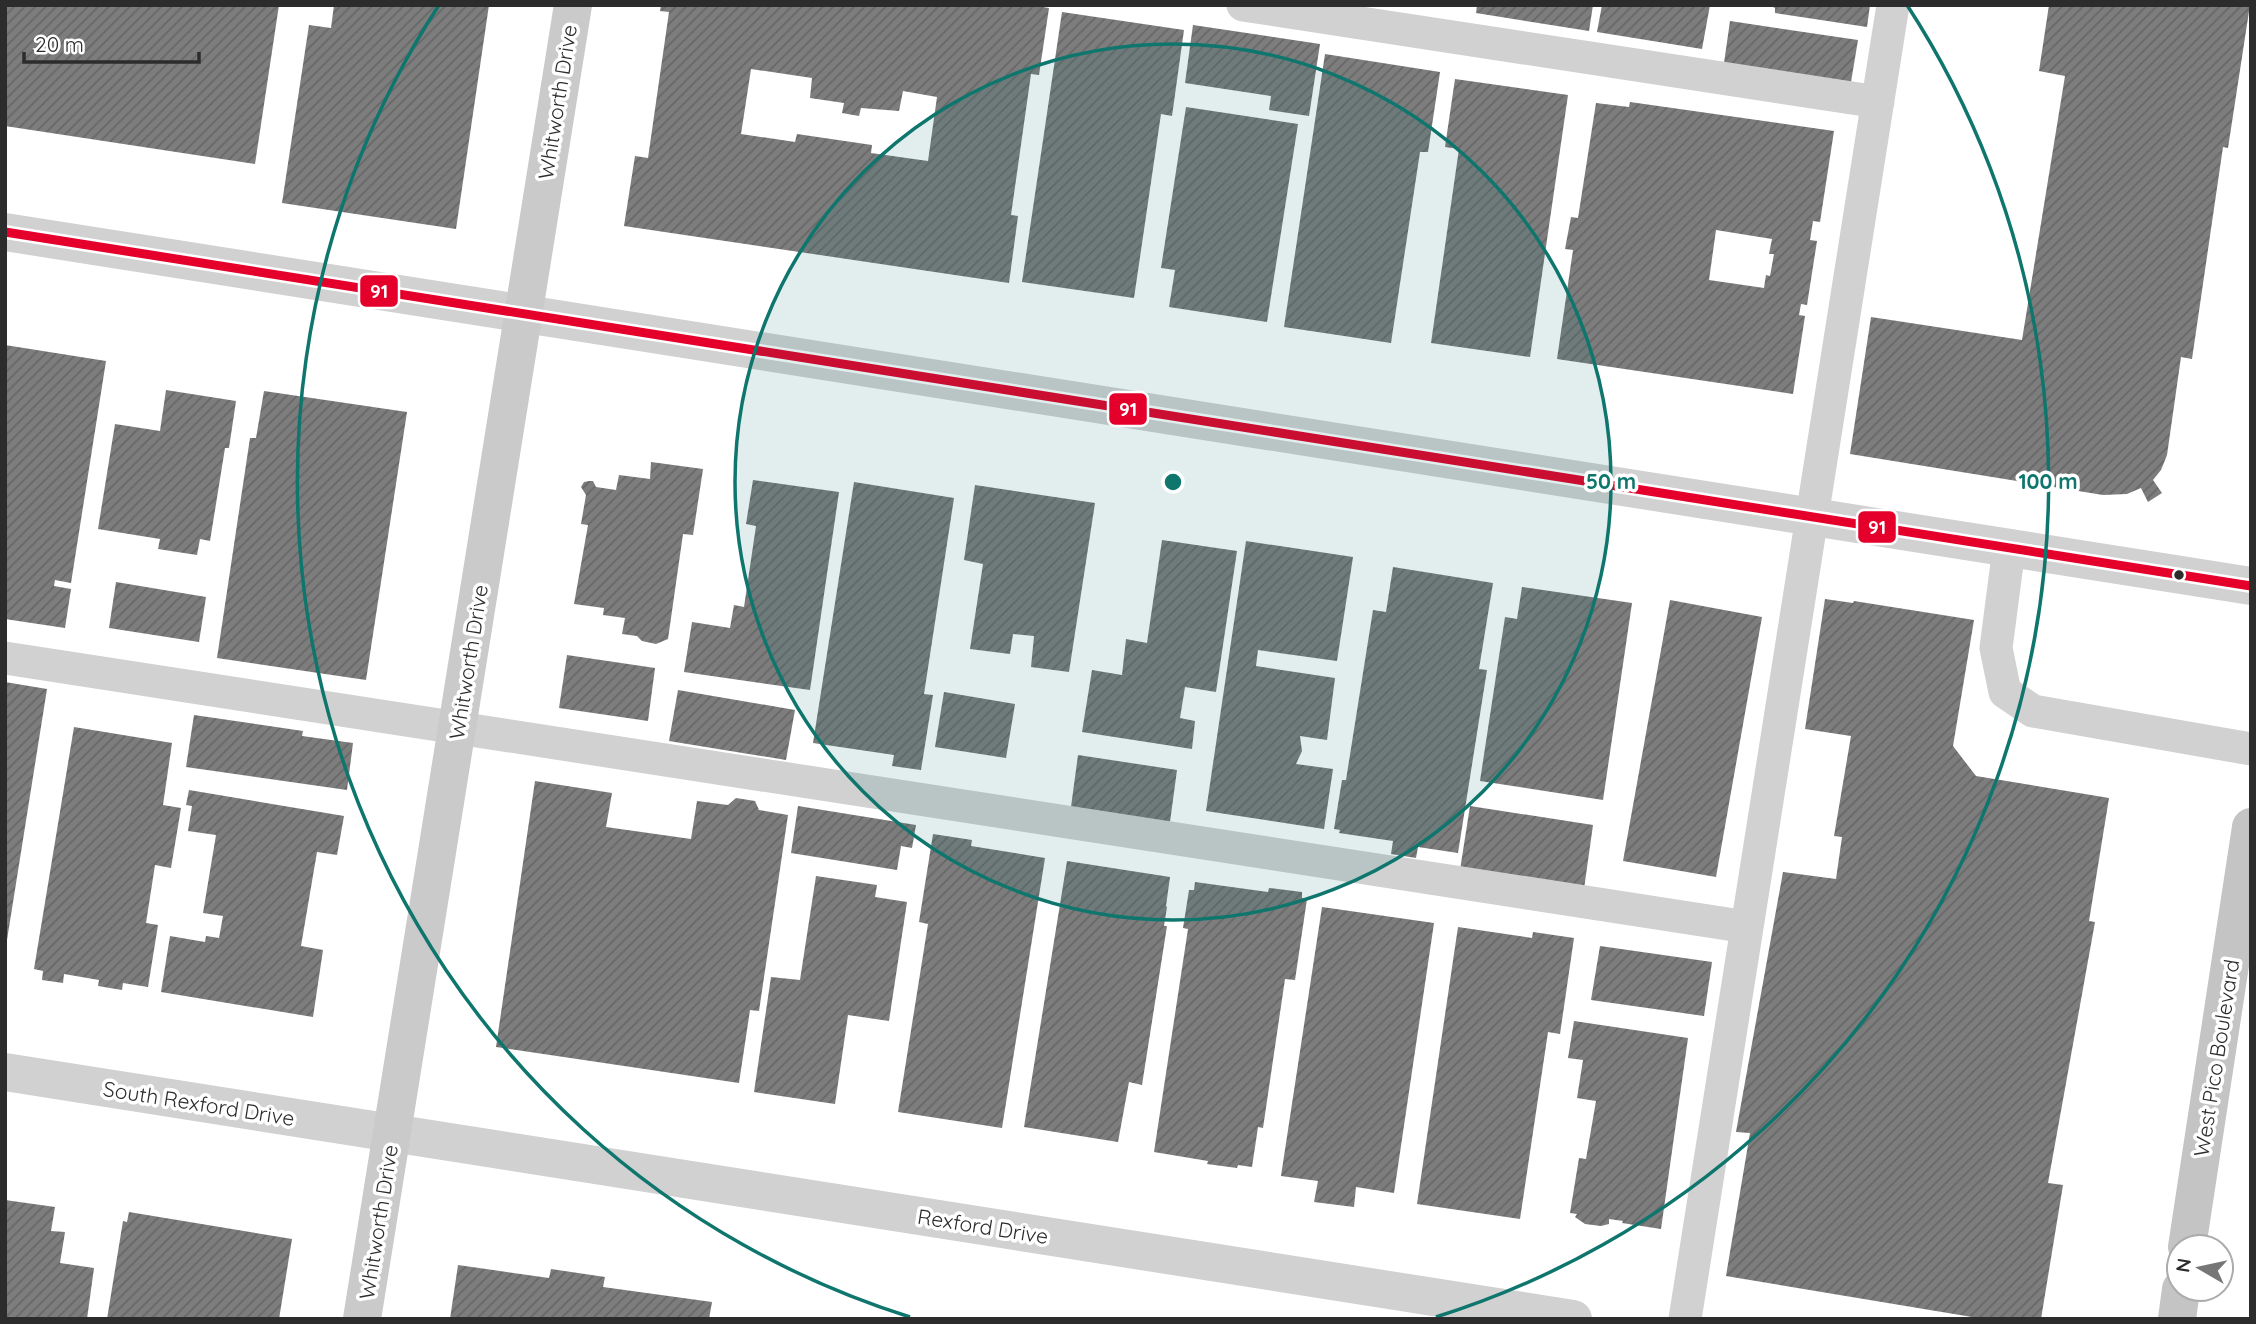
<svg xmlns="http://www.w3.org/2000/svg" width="2256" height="1324" viewBox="0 0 2256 1324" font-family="Quicksand,sans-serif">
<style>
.building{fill:url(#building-hatch);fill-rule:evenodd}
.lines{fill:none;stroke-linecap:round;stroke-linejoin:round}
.lane{stroke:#d1d1d1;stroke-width:33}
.street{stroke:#d1d1d1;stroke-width:38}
.secondary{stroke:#cacaca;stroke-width:38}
.primary{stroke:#c4c4c4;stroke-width:38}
.bus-1-casing{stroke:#fff;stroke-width:14}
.bus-1{stroke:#e4002b;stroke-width:9}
.ring{fill:none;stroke:#0f766e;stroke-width:3.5}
.bus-dot{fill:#2c2c2c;stroke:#fff;stroke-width:2.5}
.labels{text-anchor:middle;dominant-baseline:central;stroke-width:7;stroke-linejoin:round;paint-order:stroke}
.street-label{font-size:21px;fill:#2c2c2c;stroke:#fff}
.centre{fill:#0f766e;stroke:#fff;stroke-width:3.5}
.ring-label{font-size:21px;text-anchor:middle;font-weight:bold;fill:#0f766e;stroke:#fff;stroke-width:7;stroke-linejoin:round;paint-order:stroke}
.line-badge{stroke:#fff;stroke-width:2.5}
.badge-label{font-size:19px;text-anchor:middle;font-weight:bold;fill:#fff}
</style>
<defs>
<pattern id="building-hatch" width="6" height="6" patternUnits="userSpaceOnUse" patternTransform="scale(1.75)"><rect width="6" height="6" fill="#7d7d7d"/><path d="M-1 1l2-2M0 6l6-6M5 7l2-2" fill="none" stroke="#676767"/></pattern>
</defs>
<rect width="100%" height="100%" fill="#fff"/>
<path class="building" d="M5 5H279L255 164 5 126Z
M334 5H489L456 229 282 203 309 25 331 28Z
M661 5H1031L1049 8 1039 75 1031 74 1011 215 1018 216 1009 283 624 226 635 156 648 158 669 12 660 11ZM751 69 812 78 810 98 844 103 842 113 859 116 861 108 899 111 903 91 937 97 928 161 871 153 872 145 797 134 795 142 741 134Z
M1477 5H1593L1589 31 1476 13Z
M1602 5H1710L1702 49 1597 32Z
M1769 5H1870L1867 27 1775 13V8Z
M2049 5H2250L2228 148 2223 147 2192 359 2181 357 2167 455 2161 470 2153 480 2162 493 2148 502 2141 488 2127 494 2103 495 1850 454 1871 317 2022 340 2065 76 2039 71Z
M1062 12 1184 30 1172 116 1161 114 1134 298 1022 282Z
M1730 21 1858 40 1851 82 1724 63Z
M1193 25 1320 44 1309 116 1269 110 1271 96 1185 83Z
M1325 54 1440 72 1428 152H1420L1391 343 1284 327Z
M1455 79 1568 95 1530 357 1431 343 1459 149 1445 147Z
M1630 102 1834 131 1820 222 1813 221 1810 240 1817 241 1807 305 1801 304 1799 315 1805 316 1793 394 1557 359 1573 250 1565 249 1571 217 1578 218 1596 103 1629 107ZM1716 230 1772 239 1769 254H1774L1770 276 1766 275 1764 288 1709 280Z
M1186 107 1298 124 1267 322 1169 307 1175 270 1161 268Z
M5 345 106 361 71 583 55 580 54 586 71 589 65 628 5 619Z
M166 390 236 401 229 448H225L210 541 200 539 197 555 158 549 160 539 98 529 115 424 160 431Z
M264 391 407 412 366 680 217 658 250 438H256Z
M651 462 703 469 693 535 683 534 668 639 656 644 642 641 637 636 622 634 625 618 603 615 604 608 574 604 588 525 581 524 586 495 581 487 584 482 589 481H593L596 487 616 490 619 475 650 479Z
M753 480 839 492 810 690 684 672 692 622 730 628 734 605 744 607 756 526 746 524Z
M854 482 954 498 924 694 933 695 921 770 892 766 894 755 813 743Z
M975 485 1095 503 1069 672 1031 667 1034 636 1013 634 1010 654 970 649 983 564 964 560Z
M1162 540 1237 551 1216 692 1185 687 1180 718 1195 721 1192 749 1082 732 1092 670 1122 675 1126 639 1147 643Z
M1246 541 1353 557 1337 661 1258 650 1256 666 1335 678 1327 740 1300 736 1302 751 1296 764 1333 769 1324 829 1206 811Z
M1393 567 1493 583 1479 669 1487 670 1458 853 1418 847 1416 858 1391 854 1393 841 1339 833 1340 830 1334 829 1342 780H1346L1373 610 1386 612Z
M116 582 206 597 199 642 109 628Z
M1522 587 1632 603 1603 800 1480 781 1505 617 1517 619Z
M1825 599 1853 603 1854 601 1974 620 1953 746 1976 776 2109 798 2089 921 2095 922 2048 1183 2063 1185 2041 1319H1984L1726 1276 1750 1133 1736 1132 1783 872 1836 879 1842 837 1834 836 1851 736 1805 729Z
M1670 600 1762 617 1716 877 1623 861Z
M567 655 655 668 648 721 559 708Z
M5 682 47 689 7 940 5 939Z
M678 690 795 710 786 760 669 741Z
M944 692 1015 704 1006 758 935 747Z
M194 715 303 731 302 736 353 743 347 790 186 767Z
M74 727 172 743 163 805 181 808 171 868 155 865 146 923 158 925 148 987 123 983 122 990 98 986 99 980 64 974 63 983 42 980 43 971 34 969Z
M1078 755 1177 770 1170 822 1071 807Z
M535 781 612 793 606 827 691 839 697 801 728 805 736 798 755 801 759 810 788 815 759 1011 750 1010 739 1083 496 1047Z
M189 790 344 816 337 855 317 852 301 946 323 950 313 1017 161 992 170 936 205 942 206 936 219 938 223 916 203 913 216 835 188 831 192 806 186 805Z
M798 806 916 825 912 848 901 846 897 870 791 853Z
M1470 806 1593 825 1584 889 1460 870Z
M933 834 972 840 971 846 1045 858 1002 1128 898 1112 928 924 919 922Z
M1067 861 1170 877 1166 906 1167 907 1164 926H1167L1142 1085 1129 1082 1118 1142 1024 1127Z
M816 876 877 885 875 897 907 902 889 1021 848 1015 835 1104 754 1092 771 977 800 980Z
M1195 882 1268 892 1269 888 1302 892V898L1307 899 1295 980 1285 979 1263 1128 1258 1127 1252 1167 1238 1165 1237 1168 1207 1164 1208 1161 1154 1152 1188 929 1183 928 1189 890H1194Z
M1322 907 1434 923 1394 1193 1356 1187 1354 1207 1314 1202 1318 1181 1281 1176Z
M1458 927 1532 938 1533 932 1574 938 1560 1034 1548 1032 1520 1219 1417 1204Z
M1600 946 1712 962 1704 1016 1591 1000Z
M1574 1021 1688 1038 1661 1229 1622 1223 1623 1221 1609 1219V1224L1601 1226 1585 1224 1575 1217 1577 1214 1570 1213 1579 1158 1586 1159 1596 1101 1577 1098 1583 1060 1568 1058Z
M5 1200 55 1207 51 1231 65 1232 60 1263 94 1268 87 1319H5Z
M129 1212 292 1239 279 1319H107L123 1221 127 1222Z
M458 1265 549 1278 551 1269 605 1277 603 1287 712 1302 709 1319H450Z"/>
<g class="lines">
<path class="lane" d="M1243 5 1878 102
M2009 548 1996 648 2005 692 2033 711 2251 749
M5 658 1747 927
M1685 1319 1893 5"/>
<path class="street" d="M5 232 2251 586
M5 1072 1573 1319"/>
<path class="secondary" d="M362 1319 573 5"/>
<path class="primary" d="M2187 1247 2251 827
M2177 1319 2181 1289"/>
<g class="bus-1-casing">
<path id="bus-1" d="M5 232 2251 586"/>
</g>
<use href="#bus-1" class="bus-1"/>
</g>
<circle cx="1173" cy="482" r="438" fill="#0f766e" fill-opacity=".12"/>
<g class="ring">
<circle cx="1173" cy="482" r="438"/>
<path d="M910 1317A875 875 0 0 1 439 5M1907 5A875 875 0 0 1 1436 1317"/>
</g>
<circle class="bus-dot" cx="2179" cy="575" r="6"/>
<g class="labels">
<g class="street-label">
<text transform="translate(557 102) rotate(-81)">Whitworth Drive</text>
<text transform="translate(468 662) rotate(-81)">Whitworth Drive</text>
<text transform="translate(2216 1058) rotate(-81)">West Pico Boulevard</text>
<text transform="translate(199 1103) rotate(9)">South Rexford Drive</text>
<text transform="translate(378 1222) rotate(-81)">Whitworth Drive</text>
<text transform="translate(983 1226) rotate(9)">Rexford Drive</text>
</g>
</g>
<circle cx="1173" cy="482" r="10" class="centre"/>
<g class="ring-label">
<text x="1611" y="489">50 m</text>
<text x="2048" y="489">100 m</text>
</g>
<g class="line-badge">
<rect x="359" y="274" width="40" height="34" rx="7" fill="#e4002b"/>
<rect x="1108" y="392" width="40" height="34" rx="7" fill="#e4002b"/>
<rect x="1857" y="510" width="40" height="34" rx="7" fill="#e4002b"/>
</g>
<g class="badge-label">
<text x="379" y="298">91</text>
<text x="1128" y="416">91</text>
<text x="1877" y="534">91</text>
</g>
<rect width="2256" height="1324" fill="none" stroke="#2c2c2c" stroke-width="14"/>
<g transform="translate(2200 1268) rotate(279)"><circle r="33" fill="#ffffff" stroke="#ababab" stroke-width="2"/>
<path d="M0-5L12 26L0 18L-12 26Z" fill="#767676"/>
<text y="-10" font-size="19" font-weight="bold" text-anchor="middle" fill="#2c2c2c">N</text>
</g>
<path d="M24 52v10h175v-10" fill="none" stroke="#2c2c2c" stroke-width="3.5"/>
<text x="35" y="52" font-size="21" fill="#2c2c2c" stroke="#ffffff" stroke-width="5" paint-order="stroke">20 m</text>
</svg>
